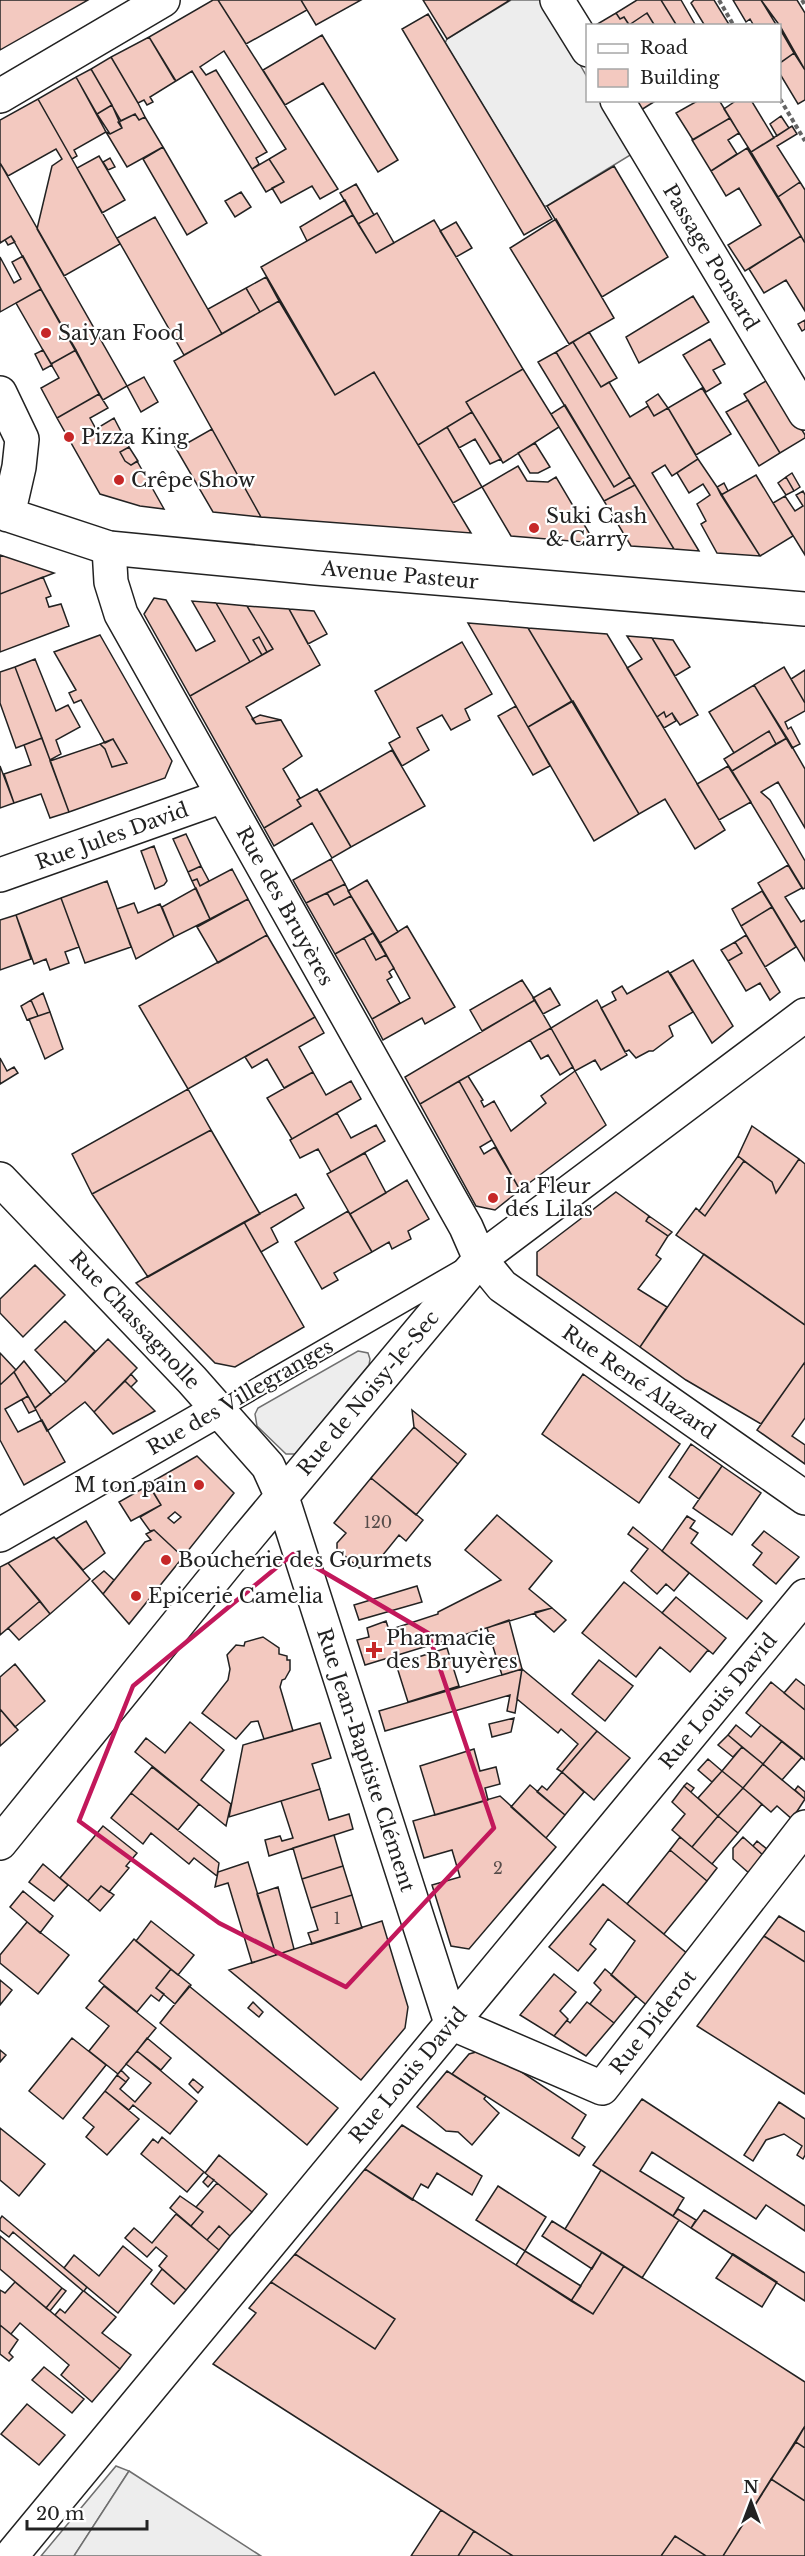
<svg xmlns="http://www.w3.org/2000/svg" width="805" height="2556" viewBox="0 0 805 2556" font-family="'Libre Baskerville',serif">
<style>
.green{fill:#eee;stroke:#6f6f6f;stroke-width:1.5}
.parking{fill:#ededed;stroke:#6f6f6f;stroke-width:1.5}
.building{fill:#f3c9c0;stroke:#222;stroke-width:1.5;fill-rule:evenodd}
.lines{fill:none;stroke-linecap:round;stroke-linejoin:round}
.lane-casing{stroke:#222;stroke-width:21}
.street-casing{stroke:#222;stroke-width:36}
.secondary-casing{stroke:#222;stroke-width:36}
.path{stroke:#646464;stroke-width:4;stroke-dasharray:4.5 3;stroke-linecap:butt}
.lane{stroke:#fff;stroke-width:18}
.street{stroke:#fff;stroke-width:33}
.secondary{stroke:#fff;stroke-width:33}
.marked{fill:none;stroke:#c2185b;stroke-width:4.5;stroke-linejoin:round}
.poi-dot{fill:#c62828;stroke:#fff;stroke-width:2}
.labels{text-anchor:middle;dominant-baseline:central;stroke-width:4.5;stroke-linejoin:round;paint-order:stroke}
.number-label{font-size:16px;fill:#564c4a}
.street-label{font-size:20px;fill:#222;stroke:#fff}
.poi-label{font-size:20px;fill:#222;stroke:#fff;text-anchor:start}
</style>
<rect width="100%" height="100%" fill="#fff"/>
<path class="green" d="M116 2466 129 2471 74 2556H41Z"/>
<path class="parking" d="M511 0H543L587 77 588 100 601 101 632 154 547 206H544L445 43 447 39Z
M358 1351 368 1353 370 1359 369 1365 295 1454H286L257 1426 255 1414 258 1408Z
M129 2471 261 2556H74Z"/>
<path class="building" d="M0 0H88L0 50Z
M213 0H218L338 189 320 199 312 186 281 203 272 188 284 182 269 159 286 149 224 51 200 67 206 75 216 70 267 152 256 158 259 164 252 169 192 71 176 81 174 79 149 37Z
M218 0H301L307 10 246 44Z
M301 0H361L316 25Z
M423 0H510L447 39Z
M637 0H661L677 26H655L647 13 629 25 624 17 620 19 616 13Z
M661 0H681L696 26H677Z
M694 0H714L730 26H705L691 3Z
M733 0H761L777 26H754L750 19 746 22Z
M761 0H797L805 13V70L780 26Z
M616 13 620 19 624 17 630 26H594Z
M647 13 655 26H630L629 25Z
M428 14 552 219 524 235 402 29Z
M780 29 794 53 780 63Z
M322 35 398 160 378 172 323 83 285 105 263 70Z
M149 37 176 81 150 97 153 102 147 105 144 100 138 103 111 57Z
M794 53 805 70V100L798 104 780 74V63Z
M111 57 138 103 145 117 139 120 135 114 121 121 91 69Z
M91 69 112 105 97 114 76 77Z
M76 77 106 132 74 150 77 156 72 159 38 99Z
M38 99 120 244 64 276 37 229 52 166 62 159 56 149 8 176 0 163V120Z
M627 100H657L641 110Z
M699 100H719L730 118 693 140 676 113Z
M737 100H751L774 138 751 152 724 109Z
M112 105 122 128 110 134 97 114Z
M135 114 139 120 145 117 163 147 127 167 106 132 110 134 122 128 118 122Z
M781 116 789 128 777 136 770 124Z
M730 118 739 133 728 140 737 154 711 171 692 140Z
M792 126 797 134 777 146 800 182 778 197 751 152Z
M163 147 207 223 187 235 143 159Z
M747 148 801 236 745 271 728 245 761 225 739 188 726 196 711 171Z
M99 156 125 200 102 213 77 168Z
M110 158 115 167 108 170 103 162Z
M269 159 284 182 266 192 252 169Z
M0 163 127 386 103 400 11 236 0 243Z
M614 166 668 257 602 297 547 206Z
M800 182 805 190V243L778 197Z
M356 184 374 215 358 224 340 193Z
M241 192 251 207 235 217 225 201Z
M345 200 353 215 307 241 300 227Z
M377 213 394 243 376 253 358 224Z
M353 215 376 253 434 220 523 369 466 402 472 412 418 445 374 372 335 395 261 267Z
M155 217 222 334 184 355 117 238Z
M556 219 614 318 569 344 510 248Z
M456 222 472 248 456 257 440 231Z
M11 236 15 242 8 245 5 240Z
M801 236 805 243V311L786 280 764 293 749 269Z
M23 256 41 289 0 312V257L14 283 21 279 12 262Z
M266 277 279 301 260 312 246 288Z
M246 288 260 312 222 334 208 309Z
M41 289 76 350 51 364 16 303Z
M693 296 709 322 639 363 626 337Z
M279 301 335 395 374 372 471 533 261 517 174 361Z
M805 320V329L802 331 798 324Z
M589 332 617 378 601 387 573 342Z
M710 339 725 364 713 370 721 383 706 392 683 355Z
M573 342 601 387 609 382 630 417 648 406 654 416 668 408 698 459 672 476 665 465 652 473 699 551 674 549 630 477 556 352Z
M43 350 52 365 43 370 35 354Z
M76 350 99 394 57 418 41 388 59 378 51 364Z
M556 352 630 477 614 487 538 362Z
M523 369 559 427 503 463 466 402Z
M144 377 158 402 141 412 127 386Z
M771 378 805 435V438L780 453 744 394Z
M702 388 731 434 696 455 668 408Z
M99 394 108 408 90 418 96 429 114 418 129 447 120 452 125 461 131 465 137 461 164 509 140 506 100 494 57 418Z
M658 394 668 408 654 416 646 402Z
M748 400 780 453 759 466 726 412Z
M565 405 614 487 630 477 635 485 604 501 551 414Z
M472 412 501 459 490 464 475 439 459 448 447 427Z
M447 427 482 487 453 503 418 445Z
M212 429 261 517 213 512 174 445 181 441 184 445Z
M535 443 550 467 538 473H530L518 453Z
M129 447 138 461 131 465 125 461 120 452Z
M698 459 717 487 760 556 717 553 701 524 706 521 697 504 710 495 703 484 689 493 677 473Z
M518 466 527 481 548 482 556 477 595 543 511 536 482 487Z
M792 473 800 487 794 491 786 477Z
M756 475 793 536 760 556 721 495Z
M786 477 794 491 786 495 778 483Z
M724 483 728 491 721 495 717 487Z
M635 485 674 549 631 546 604 501Z
M803 491 805 495V555L773 503 785 496 795 511 803 506 796 495Z
M0 555 54 573 0 594Z
M43 577 51 596 46 598 49 607 61 604 69 626 0 652V594Z
M154 598 166 600 196 651 215 641 192 601 216 603 250 662 190 696 144 614Z
M216 603 247 606 273 649 267 652 259 637 253 640 262 655 250 662Z
M247 606 289 609 320 665 246 707 256 724 281 720 302 756 283 769 300 798 297 800 301 806 264 828 190 696 273 649Z
M289 609 314 611 327 634 308 644Z
M468 623 528 628 572 701 528 727Z
M528 628 607 634 725 830 695 849 665 799 639 814Z
M100 635 172 761 165 778 69 812 50 761 100 744 105 749 112 767 127 763 113 739 105 743 81 700 74 703 69 693 76 690 54 652Z
M627 636 652 638 698 715 680 725 672 713 666 717 664 712 657 717 627 668 642 659Z
M259 637 267 652 262 655 253 640Z
M652 638 673 640 690 667 675 676Z
M462 642 492 694 465 709 470 720 451 730 442 715 417 728 429 750 402 766 389 743 400 737 375 691Z
M35 659 56 711 68 705 80 727 56 740 61 754 50 760 15 667Z
M15 667 42 738 16 748 0 703V672Z
M784 667 805 703V711L785 722 788 729 791 727 800 744 792 748 754 685Z
M805 670V703L791 679Z
M754 685 787 738 776 744 769 731 734 753 709 712Z
M573 701 639 814 594 841 528 727Z
M516 706 550 766 533 775 498 716Z
M664 712 666 717 672 713 676 721 664 728 657 717Z
M260 715 281 720 256 724 252 719Z
M769 731 776 744 732 771 724 759Z
M42 738 69 812 50 818 41 794 14 803 4 774 31 765 24 745Z
M787 738 805 769V828L778 782 761 792 770 800 805 861V888L803 889 732 771Z
M113 739 127 763 112 767 105 749 100 744Z
M392 750 425 806 351 847 319 792Z
M0 766 14 803 0 808Z
M728 766 751 802 719 820 697 784Z
M317 789 351 847 332 858 312 823 274 846 264 828 301 806 297 800Z
M186 834 201 866 188 872 173 839Z
M154 846 167 881 164 885 155 889 141 851Z
M331 859 345 884 306 903 293 880Z
M788 865 802 888 785 897 801 922 805 920V961L758 883Z
M201 866 209 881 200 886 197 879 192 881 188 872Z
M232 869 248 899 210 919 192 881 197 879 200 886Z
M367 880 398 932 380 943 348 891Z
M107 881 131 947 85 963 61 898Z
M345 884 351 896 334 905 327 893Z
M196 888 210 919 174 937 162 907Z
M762 891 772 907 741 926 732 909Z
M327 893 334 905 351 896 373 933 335 954 306 903Z
M61 898 79 947 65 952 69 963 50 970 46 959 34 964 16 915Z
M248 899 267 935 218 963 197 927Z
M134 903 138 913 160 904 174 937 136 959 117 909Z
M772 907 796 947 765 967 741 926Z
M16 915 31 959 0 970V920Z
M407 926 455 1007 425 1024 422 1018 383 1040 372 1019 410 998 380 943Z
M373 933 386 955 376 960 364 938Z
M267 935 315 1017 188 1089 139 1006Z
M746 935 780 992 770 1000 760 983 746 991 728 961 742 953 735 942Z
M364 938 376 960 386 955 394 968 389 972 392 977 387 980 400 1003 372 1019 335 954Z
M735 942 742 953 728 961 721 950Z
M693 960 733 1026 712 1043 670 973Z
M668 971 693 1012 669 1026 673 1036 653 1051H649L636 1058 629 1050 625 1052 601 1008 616 1000 612 992 622 986 627 994Z
M522 980 535 1000 482 1031 470 1010Z
M550 988 560 1005 543 1014 533 998Z
M43 993 50 1012 38 1016 31 1000Z
M31 1000 38 1016 27 1020 21 1006Z
M535 1000 551 1028 420 1104 405 1077Z
M597 1000 627 1055 601 1070 595 1060 575 1071 551 1028Z
M50 1012 63 1049 45 1059 29 1019Z
M315 1017 324 1033 299 1047 313 1072 284 1088 267 1059 252 1068 245 1057Z
M551 1028 573 1067 560 1075 548 1055 541 1059 530 1040Z
M0 1058 7 1071 14 1067 18 1073 0 1084Z
M575 1071 606 1125 520 1190 459 1081 468 1076 483 1100 481 1101 484 1107 494 1101 511 1131 546 1103 541 1096Z
M313 1072 326 1095 351 1081 361 1099 292 1139 267 1098Z
M459 1081 492 1140 480 1147 484 1154 495 1147 520 1190 495 1210 476 1206 420 1104Z
M188 1089 211 1130 92 1194 72 1154Z
M337 1113 351 1138 376 1125 385 1141 331 1172 318 1149 300 1158 290 1140Z
M752 1126 799 1159 776 1193 772 1182 738 1156Z
M211 1130 260 1214 148 1277 92 1194Z
M365 1153 386 1193 350 1214 327 1174Z
M738 1156 744 1161 705 1216 699 1211Z
M799 1159 805 1164V1325L676 1235 696 1208 705 1216 744 1161 772 1182 776 1193Z
M407 1180 429 1219 408 1231 411 1239 392 1249 389 1242 372 1252 350 1214Z
M616 1192 649 1216 646 1221 668 1236 656 1255 661 1259 638 1289 667 1307 640 1347 537 1275V1252Z
M296 1194 304 1208 271 1228 278 1242 261 1252 244 1222Z
M348 1211 372 1252 334 1273 338 1280 322 1289 295 1242Z
M649 1216 672 1232 668 1236 646 1221Z
M244 1222 304 1327 235 1367 215 1363 136 1283Z
M704 1254 805 1325V1362L761 1424 686 1380 640 1347Z
M35 1265 65 1295 23 1337 0 1313V1299Z
M65 1321 95 1351 66 1382 35 1350Z
M108 1339 137 1368 94 1412 85 1402 47 1431 35 1408 66 1382Z
M0 1353 16 1370 0 1385Z
M24 1361 51 1395 35 1408 14 1372Z
M805 1362V1418L792 1436 805 1445V1464L757 1430Z
M14 1372 28 1396 5 1409 18 1432 42 1420 65 1462 24 1485 0 1440V1385Z
M131 1374 137 1381 131 1387 125 1381Z
M583 1374 680 1444 639 1503 542 1434Z
M125 1381 155 1411 113 1434 94 1412Z
M28 1396 36 1410 29 1413 22 1400Z
M412 1410 466 1454 458 1464 414 1427Z
M414 1427 458 1464 416 1515 371 1478Z
M691 1444 722 1466 699 1499 669 1477Z
M197 1456 234 1493 183 1557 154 1530 150 1531 140 1517 161 1505 148 1484ZM175 1512 181 1517 174 1523 168 1518Z
M722 1466 761 1493 732 1535 693 1508Z
M371 1478 423 1520 406 1541 399 1535 378 1561 373 1557 365 1567 359 1568 337 1549V1543L346 1533 334 1523Z
M149 1485 161 1505 131 1521 119 1502Z
M497 1515 552 1561 529 1589 552 1608 365 1665 357 1640 369 1637 367 1628 386 1621 389 1630 438 1614V1612L501 1580 465 1550Z
M687 1516 695 1521 690 1528 698 1533 691 1543 762 1601 747 1619 662 1551Z
M86 1521 105 1553 83 1570 56 1539Z
M633 1527 689 1573 674 1591 666 1584 657 1594 631 1571 648 1549 628 1534Z
M154 1530 183 1557 129 1624 103 1594 145 1542 151 1540 146 1534Z
M764 1531 799 1557 776 1584 753 1565 762 1553 752 1545Z
M54 1537 90 1579 50 1614 8 1563Z
M8 1563 40 1601 0 1635V1567Z
M104 1571 114 1580 103 1594 92 1581Z
M624 1582 708 1650 690 1672 660 1647 636 1677 582 1633Z
M417 1586 422 1602 359 1620 354 1605Z
M676 1597 726 1638 713 1654 662 1613Z
M40 1601 50 1614 19 1640 8 1628Z
M552 1608 566 1620 554 1632 536 1616 535 1612Z
M509 1620 522 1669 502 1675 487 1628Z
M263 1637 279 1648V1654L287 1656V1660H290V1670L285 1679 282 1680 280 1687 293 1731 264 1739 258 1721 251 1722 236 1739 202 1713 228 1680 230 1669 227 1655 236 1645 244 1646 245 1642Z
M447 1648 459 1686 408 1702 396 1664Z
M599 1660 633 1686 605 1721 572 1694Z
M15 1664 45 1701 15 1727 0 1709V1677Z
M522 1669 515 1713 507 1711 510 1695 385 1731 379 1711Z
M522 1669 597 1731 562 1772 557 1769 578 1744 561 1729 558 1733 517 1699Z
M796 1679 805 1686V1710L784 1693Z
M771 1682 805 1710V1760L746 1713Z
M0 1709 18 1730 0 1746Z
M514 1718 511 1732 492 1737 489 1724Z
M190 1722 224 1750 201 1780 231 1804 226 1826 135 1752 146 1738 165 1753Z
M320 1723 331 1758 312 1764 320 1789 229 1817 243 1745Z
M736 1725 751 1737 761 1725 782 1741 763 1764 728 1735Z
M597 1731 630 1758 594 1800 562 1772Z
M728 1735 742 1747 733 1757 718 1745Z
M782 1741 802 1757 782 1780 763 1764Z
M742 1747 763 1764 743 1788 722 1771Z
M474 1749 480 1771 496 1767 500 1784 485 1788 488 1800 435 1815 420 1766Z
M708 1759 722 1771 712 1782 698 1770Z
M763 1764 805 1799 792 1819 777 1806 771 1812 743 1788Z
M152 1767 199 1804 178 1830 131 1793Z
M722 1771 743 1788 718 1816 698 1798Z
M562 1772 584 1792 565 1815 537 1792 542 1786 547 1790Z
M687 1783 694 1788 691 1792 684 1786Z
M530 1785 565 1815 546 1838 511 1807Z
M684 1786 718 1816 692 1847 672 1830 685 1814 672 1802Z
M798 1786 805 1792V1799L795 1790Z
M743 1788 762 1804 738 1833 718 1816Z
M320 1789 329 1820 349 1814 353 1829 269 1856 265 1840 280 1836 282 1841 293 1838 281 1801Z
M131 1793 219 1863 217 1876 194 1858 189 1864 151 1833 143 1844 111 1818Z
M500 1796 556 1847 469 1949 451 1946 432 1885 460 1877 452 1850 424 1858 413 1821Z
M718 1816 738 1833 712 1864 692 1847Z
M103 1826 137 1853 126 1866 129 1868 109 1892 101 1886 88 1901 60 1878Z
M334 1835 343 1866 302 1879 293 1848Z
M680 1837 717 1868 707 1881 670 1850Z
M743 1837 764 1856 750 1874 733 1859V1848Z
M757 1841 768 1850 764 1856 753 1846Z
M670 1850 707 1881 664 1934 627 1904Z
M248 1862 276 1955 252 1963 228 1883 215 1887 218 1872Z
M43 1864 68 1885 54 1901 29 1882Z
M343 1866 352 1895 311 1908 302 1879Z
M603 1884 689 1955 650 2008 611 1975 635 1941 608 1919 590 1944 596 1949 578 1971 549 1947Z
M101 1886 114 1895 100 1911 88 1901Z
M278 1887 294 1949 276 1955 257 1894Z
M23 1891 53 1916 40 1933 10 1907Z
M352 1895 362 1928 312 1944 308 1933 318 1930 311 1908Z
M779 1916 805 1932V1962L764 1936Z
M151 1921 194 1955 178 1975 136 1941Z
M382 1921 408 2007 405 2028 361 2080 229 1970Z
M27 1922 69 1955 38 1994 0 1963V1955Z
M764 1936 805 1962V2094L697 2026Z
M134 1939 171 1969 156 1988 164 1994 159 2001 151 1995 137 2012 99 1981Z
M171 1969 191 1985 175 2004 156 1988Z
M605 1969 636 1996 614 2023 590 2004 601 1990 594 1983Z
M554 1974 576 1992 560 2011 568 2019 554 2036 520 2015Z
M0 1980 12 1990 0 2005Z
M104 1986 156 2028 118 2074 89 2051 109 2026 86 2008Z
M189 1986 338 2108 307 2145 160 2023Z
M253 2002 263 2012 259 2017 248 2008Z
M587 2002 614 2023 586 2056 554 2036 567 2020 570 2023Z
M72 2038 106 2065 63 2119 29 2091Z
M147 2038 171 2058 161 2070 137 2051Z
M487 2049 586 2115 572 2138 585 2147 579 2156 452 2074 469 2054Z
M0 2050 6 2055 0 2062Z
M137 2051 197 2101 170 2134 133 2105 129 2110 105 2091 117 2075 126 2082 120 2089 135 2102 151 2083 126 2064Z
M121 2070 129 2078 126 2082 117 2075Z
M447 2071 486 2096 484 2099 499 2113 472 2145 458 2132 446 2131 417 2107Z
M193 2079 203 2087 198 2093 189 2084Z
M105 2091 139 2119 107 2155 86 2137 94 2127 83 2118Z
M642 2099 805 2206V2231L766 2205 756 2219 652 2152 640 2171 684 2198 673 2216 593 2165Z
M779 2102 805 2119V2155L803 2159 797 2155 802 2146 784 2134 766 2140 753 2161 744 2155Z
M402 2125 482 2176 472 2195 437 2173 428 2188 421 2184 412 2200 365 2169Z
M0 2128 45 2164 19 2196 0 2180Z
M162 2137 204 2172 187 2192 141 2154 153 2139 158 2143Z
M219 2155 267 2194 252 2212 205 2173Z
M365 2169 593 2314 624 2266 805 2382V2426L723 2556H706L675 2536 661 2556H513L213 2364 256 2313 249 2308 271 2282 375 2349 395 2319 295 2254Z
M601 2170 679 2220 642 2278 565 2229Z
M208 2176 214 2180 208 2187 203 2182Z
M217 2183 252 2212 230 2236 219 2226 207 2240 191 2226 203 2212 196 2207Z
M498 2186 546 2217 525 2251 476 2220Z
M180 2196 203 2212 191 2226 170 2208Z
M678 2209 696 2220 691 2228 673 2216Z
M704 2210 805 2273V2301L691 2228Z
M176 2214 219 2250 186 2290 159 2266 167 2256 156 2247 147 2257 125 2238 134 2228 152 2243Z
M2 2216 87 2287 84 2291 116 2317 102 2333 131 2355 120 2369 55 2315 60 2309 65 2313 83 2291 13 2232 9 2237 0 2230V2219Z
M552 2221 602 2252 592 2269 542 2236Z
M219 2226 230 2236 219 2250 207 2240Z
M0 2236 62 2288 46 2308 0 2269Z
M123 2246 152 2270 118 2313 64 2268 74 2255 99 2276Z
M525 2251 581 2286 571 2301 516 2265Z
M602 2252 624 2266 593 2314 571 2301Z
M295 2254 395 2319 375 2349 271 2282Z
M733 2254 777 2282 762 2307 716 2278Z
M162 2269 186 2290 174 2304 151 2284Z
M15 2282 120 2369 92 2402 61 2375 69 2365 20 2323 11 2334 0 2325V2290L5 2293Z
M62 2288 66 2291 50 2311 46 2308Z
M0 2325 18 2340 9 2353 13 2357 9 2361 0 2354Z
M44 2367 84 2399 72 2413 32 2380Z
M27 2404 65 2435 39 2465 1 2434Z
M805 2426V2448L796 2442Z
M796 2442 805 2448V2501L771 2479Z
M771 2479 805 2501V2556H723Z
M441 2510 474 2531 458 2556H411Z
M474 2531 513 2556H458Z
M675 2536 706 2556H661Z"/>
<g class="lines">
<g class="lane-casing">
<path id="lane" d="M218 1410 460 1270"/>
</g>
<g class="street-casing">
<path id="street" d="M557 0 588 50
M0 96 163 0
M617 100 805 413
M109 548 111 582 121 614 466 1227 480 1259 502 1286 805 1498
M0 875 223 796
M0 1179 192 1380 268 1466 282 1497 451 2023 602 2088 805 1827
M0 1535 218 1410
M0 1843 243 1543 480 1259 805 1015
M11 2556 805 1596"/>
</g>
<g class="secondary-casing">
<path id="secondary" d="M0 393 22 439 19 467 8 515
M0 512 109 548 316 568 805 609"/>
</g>
<path class="path" d="M719 0 734 26
M802 0 805 5
M780 99 805 141"/>
<use href="#lane" class="lane"/>
<use href="#street" class="street"/>
<use href="#secondary" class="secondary"/>
</g>
<path class="marked" d="M293 1554 428 1633 494 1828 346 1987 219 1923 79 1821 133 1686Z"/>
<g class="poi-dot">
<circle cx="46" cy="333" r="6"/>
<circle cx="69" cy="437" r="6"/>
<circle cx="119" cy="480" r="6"/>
<circle cx="534" cy="528" r="6"/>
<circle cx="493" cy="1198" r="6"/>
<circle cx="199" cy="1485" r="6"/>
<circle cx="166" cy="1560" r="6"/>
<circle cx="136" cy="1596" r="6"/>
<path d="M371 1641h6v6h6v6h-6v6h-6v-6h-6v-6h6z"/>
</g>
<g class="labels">
<g class="number-label">
<text x="378" y="1522">120</text>
<text x="498" y="1868">2</text>
<text x="337" y="1918">1</text>
</g>
<g class="street-label">
<text transform="translate(711 257) rotate(59)">Passage Ponsard</text>
<text transform="translate(400 575) rotate(5)">Avenue Pasteur</text>
<text transform="translate(112 836) rotate(-20)">Rue Jules David</text>
<text transform="translate(285 906) rotate(61)">Rue des Bruyères</text>
<text transform="translate(135 1320) rotate(47)">Rue Chassagnolle</text>
<text transform="translate(639 1382) rotate(35)">Rue René Alazard</text>
<text transform="translate(368 1393) rotate(-50)">Rue de Noisy-le-Sec</text>
<text transform="translate(240 1397) rotate(-30)">Rue des Villegranges</text>
<text transform="translate(718 1701) rotate(-50)">Rue Louis David</text>
<text transform="translate(366 1760) rotate(72)">Rue Jean-Baptiste Clément</text>
<text transform="translate(653 2022) rotate(-52)">Rue Diderot</text>
<text transform="translate(408 2075) rotate(-50)">Rue Louis David</text>
</g>
<g class="poi-label">
<text x="58" y="333">Saiyan Food</text>
<text x="81" y="437">Pizza King</text>
<text x="131" y="480">Crêpe Show</text>
<text x="546" y="516">Suki Cash<tspan x="546" dy="23">&amp; Carry</tspan></text>
<text x="505" y="1186">La Fleur<tspan x="505" dy="23">des Lilas</tspan></text>
<text x="187" y="1485" text-anchor="end">M ton pain</text>
<text x="178" y="1560">Boucherie des Gourmets</text>
<text x="148" y="1596">Epicerie Camelia</text>
<text x="386" y="1638">Pharmacie<tspan x="386" dy="23">des Bruyères</tspan></text>
</g>
</g>
<rect x="586" y="24" width="195" height="78" fill="#ffffff" stroke="#a7a7a7" stroke-width="1.5"/>
<rect x="598" y="44" width="30" height="9" fill="#ffffff" stroke="#a7a7a7" stroke-width="1.5"/>
<text x="640" y="54" font-size="18" fill="#222222">Road</text>
<rect x="598" y="69" width="30" height="18" fill="#f3c9c0" stroke="#a7a7a7" stroke-width="1.5"/>
<text x="640" y="84" font-size="18" fill="#222222">Building</text>
<g transform="translate(751 2502)" stroke="#ffffff" stroke-width="4.5" paint-order="stroke">
<path d="M0-4.5L10 22L0 15L-10 22Z" fill="#222222"/>
<text y="-9" font-size="16" font-weight="bold" text-anchor="middle" fill="#222222">N</text>
</g>
<path d="M27 2520v9h120v-9" fill="none" stroke="#222222" stroke-width="3"/>
<text x="36" y="2520" font-size="18" fill="#222222" stroke="#ffffff" stroke-width="4.5" paint-order="stroke">20 m</text>
</svg>
